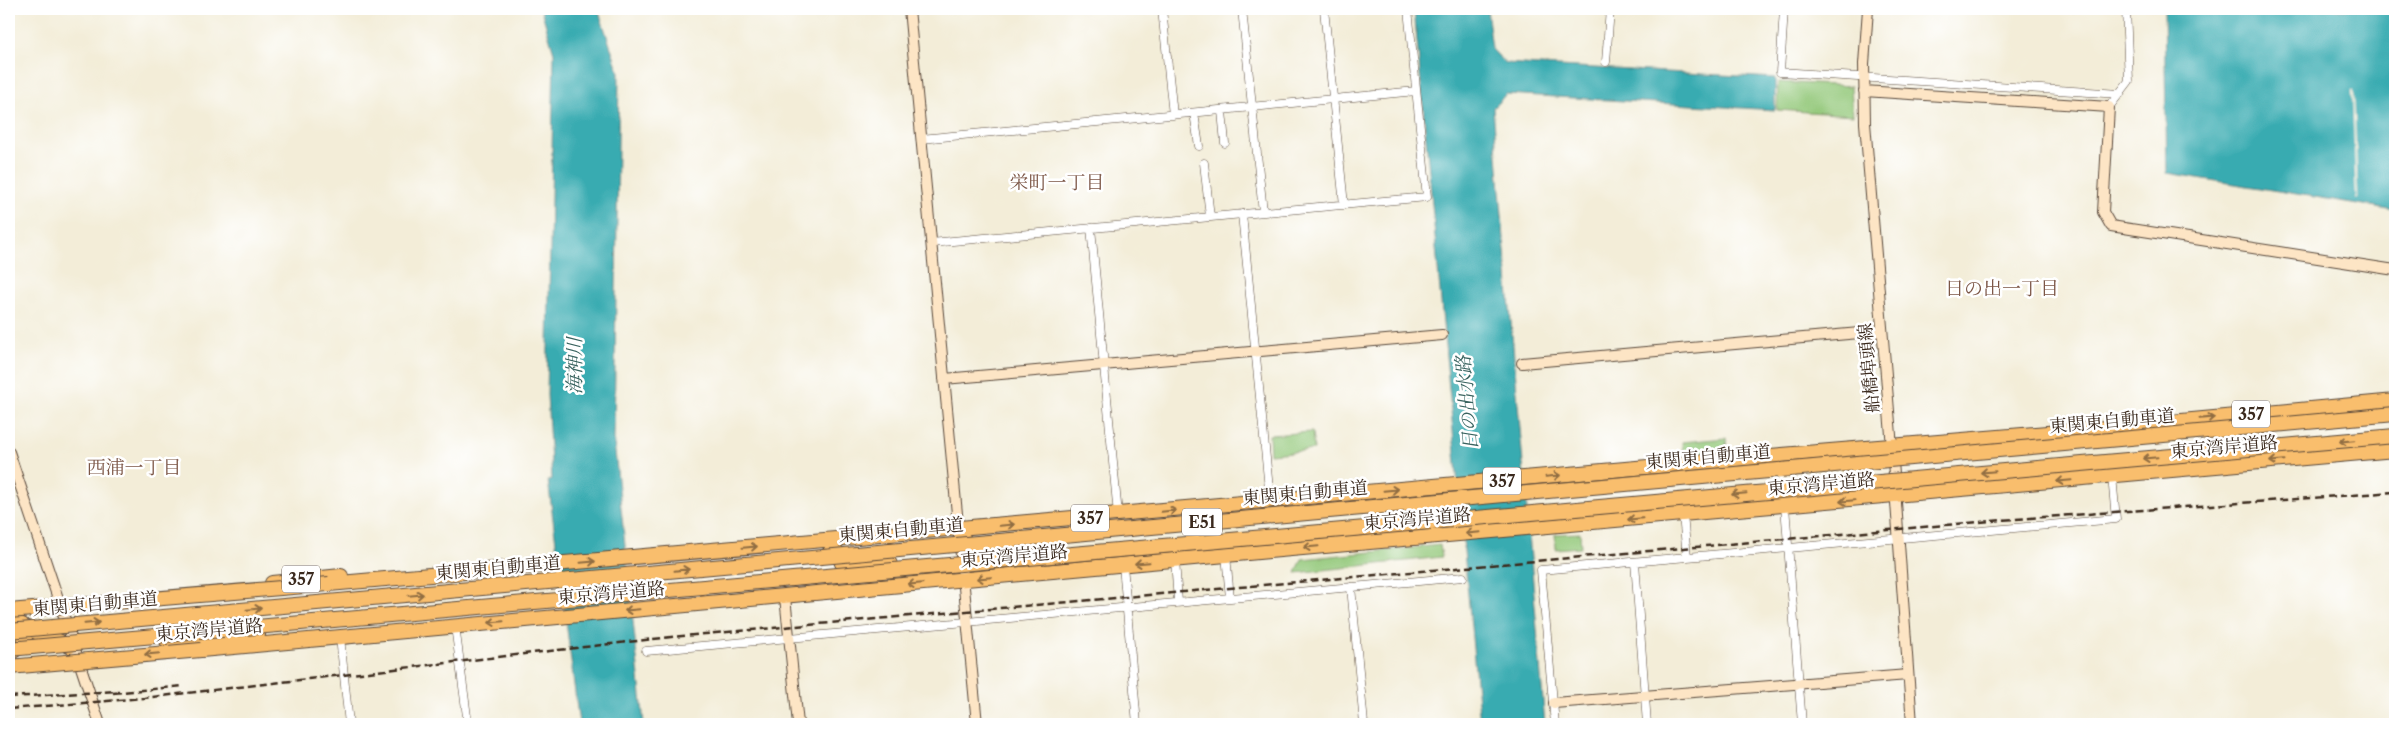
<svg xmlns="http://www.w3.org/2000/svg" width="2404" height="733" viewBox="0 0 2404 733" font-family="'Libre Caslon Text','Noto Serif JP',serif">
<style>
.green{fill:#93c879;stroke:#67794c}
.water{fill:#38abb1;stroke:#3a6a68}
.pier{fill:#f3edd8}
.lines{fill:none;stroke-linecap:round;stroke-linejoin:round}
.street-casing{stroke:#57473a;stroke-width:9}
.secondary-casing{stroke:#57473a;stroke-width:12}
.highway-casing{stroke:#57473a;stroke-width:16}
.street{stroke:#fff;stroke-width:8}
.secondary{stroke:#fde5c5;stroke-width:10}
.highway{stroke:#f9be6d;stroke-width:14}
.rail{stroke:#3b2a1e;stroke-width:2.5;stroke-dasharray:8 4;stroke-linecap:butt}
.highway-bridge-casing{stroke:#57473a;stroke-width:16;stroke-linecap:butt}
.highway-bridge{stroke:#f9be6d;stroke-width:14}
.oneway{stroke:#906d42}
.labels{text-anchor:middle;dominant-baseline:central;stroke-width:5;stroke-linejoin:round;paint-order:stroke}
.shield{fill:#fff;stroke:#766a62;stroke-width:1}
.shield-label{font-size:16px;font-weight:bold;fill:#3b2a1e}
.street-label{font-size:18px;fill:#3b2a1e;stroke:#fff}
.neighbourhood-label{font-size:19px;fill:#7c5646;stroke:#fff}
.water-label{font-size:19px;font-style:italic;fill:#3a6460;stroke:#fff}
</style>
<rect width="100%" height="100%" fill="#fff"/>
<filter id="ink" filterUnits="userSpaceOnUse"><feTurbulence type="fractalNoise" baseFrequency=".02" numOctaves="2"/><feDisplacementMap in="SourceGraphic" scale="10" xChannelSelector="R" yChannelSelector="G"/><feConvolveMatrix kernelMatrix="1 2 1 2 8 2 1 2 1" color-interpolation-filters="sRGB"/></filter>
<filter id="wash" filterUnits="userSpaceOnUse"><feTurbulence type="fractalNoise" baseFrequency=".0096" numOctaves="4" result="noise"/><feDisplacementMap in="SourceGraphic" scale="20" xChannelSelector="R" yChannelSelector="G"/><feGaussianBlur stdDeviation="1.12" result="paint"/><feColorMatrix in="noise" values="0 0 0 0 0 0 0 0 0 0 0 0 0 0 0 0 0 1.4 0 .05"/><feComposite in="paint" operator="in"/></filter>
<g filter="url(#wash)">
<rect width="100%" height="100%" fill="#f3edd8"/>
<path class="green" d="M1778 82 1851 86 1853 115 1777 110Z
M1312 432 1314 450 1270 454 1269 435Z
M1726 438 1727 452 1683 455 1682 442Z
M1580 533 1581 547 1556 549 1555 534Z
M1440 545 1442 557 1296 573 1302 559Z"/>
<path class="water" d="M541 9H598L619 72 614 442 644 724H579L548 480 552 479 547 395 554 53Z
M1414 9H1487L1492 49 1505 63 1775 78V110L1506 94 1493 108 1545 724H1480Z
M2164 9H2395V210L2167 173Z"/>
<path class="pier" d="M2352 90H2354L2358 199H2356Z"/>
</g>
<g filter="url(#ink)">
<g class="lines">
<g class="street-casing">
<path id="street" d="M1162 9 1173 115
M1242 9 1263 212
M1324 9 1344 205
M1784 9 1780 72 2120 94
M1606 62 1610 9
M2109 107 2129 81 2126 9
M1222 111 1225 143
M1194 113 1199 146
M921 139 1416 91
M1204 163 1210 217
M1242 214 1269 489
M1091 228 1118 515
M931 243 1427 197 1408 9
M1785 506 1802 724
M1683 515 1687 557
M1226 555 1230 598
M1175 560 1178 602
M1635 562 1647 724
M1123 565 1137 724
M1351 587 1364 724
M455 626 468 724
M340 637 349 724
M646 651 1463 577
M1555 724 1541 570 2116 519 2112 476"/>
</g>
<g class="secondary-casing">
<path id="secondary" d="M909 9 977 724
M1868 9 1864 64 1865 123 1892 447 1912 724
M1864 91 2109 107 2103 212 2111 226 2395 270
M1522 363 1882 331
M944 379 1442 335
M9 452 100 724
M785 597 798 724
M1554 703 1908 675"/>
</g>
<g class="highway-casing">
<path id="highway" d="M962 536 967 546 973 551 1022 548 1038 564
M830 552H837L842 563 848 567 890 564
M272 583 341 576
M329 584 1782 455 2106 428 2395 401
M9 621 22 625 25 640 24 645 13 651
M27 628 70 646
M167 641 258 635
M201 650 1226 555 2395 450"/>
</g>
<use href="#street" class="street"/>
<use href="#secondary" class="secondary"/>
<use href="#highway" class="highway"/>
<path class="rail" d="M113 693 183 686
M9 697 119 691
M9 709 144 698 671 637 2002 520 2395 492"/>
<g class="highway-bridge-casing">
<path id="highway-bridge" d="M9 611 329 584
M9 631 2395 414
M9 649 2395 436
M9 667 201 650"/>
</g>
<use href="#highway-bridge" class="highway-bridge"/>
</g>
<defs><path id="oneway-shaft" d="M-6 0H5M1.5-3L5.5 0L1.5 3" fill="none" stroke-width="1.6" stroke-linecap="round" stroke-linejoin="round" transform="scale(1.25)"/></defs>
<g class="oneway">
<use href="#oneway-shaft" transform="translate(2207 418) rotate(-5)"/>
<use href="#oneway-shaft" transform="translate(2347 441) rotate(175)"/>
<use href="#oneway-shaft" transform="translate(2150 458) rotate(175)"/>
<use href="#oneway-shaft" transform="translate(2277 461) rotate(175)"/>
<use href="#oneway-shaft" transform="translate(1988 472) rotate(175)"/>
<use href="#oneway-shaft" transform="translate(1553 476) rotate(-5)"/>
<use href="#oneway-shaft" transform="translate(2064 481) rotate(175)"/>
<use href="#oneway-shaft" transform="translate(1391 490) rotate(-5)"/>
<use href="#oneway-shaft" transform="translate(1739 494) rotate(175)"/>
<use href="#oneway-shaft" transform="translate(1847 501) rotate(175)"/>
<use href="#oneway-shaft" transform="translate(1169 511) rotate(-6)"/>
<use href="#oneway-shaft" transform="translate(1635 519) rotate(175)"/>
<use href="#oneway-shaft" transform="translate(1007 525) rotate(-5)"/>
<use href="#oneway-shaft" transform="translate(1473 533) rotate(175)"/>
<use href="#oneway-shaft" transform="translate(750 547) rotate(-5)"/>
<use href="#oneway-shaft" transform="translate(1311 547) rotate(175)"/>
<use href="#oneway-shaft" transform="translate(588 562) rotate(-5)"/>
<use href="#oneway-shaft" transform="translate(1142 563) rotate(175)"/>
<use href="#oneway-shaft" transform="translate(682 570) rotate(-6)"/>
<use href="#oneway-shaft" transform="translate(984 578) rotate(175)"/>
<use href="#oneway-shaft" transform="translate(915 584) rotate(175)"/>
<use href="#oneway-shaft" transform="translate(416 595) rotate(-5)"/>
<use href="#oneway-shaft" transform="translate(254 609) rotate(-5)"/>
<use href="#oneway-shaft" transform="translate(632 610) rotate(175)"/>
<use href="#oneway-shaft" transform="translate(496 622) rotate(175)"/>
<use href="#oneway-shaft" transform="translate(92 623) rotate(-5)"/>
<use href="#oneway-shaft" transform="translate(152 654) rotate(175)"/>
</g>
</g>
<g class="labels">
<g class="shield">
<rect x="2232" y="400.5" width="38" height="27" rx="4"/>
<rect x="1483" y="467.5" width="38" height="27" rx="4"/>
<rect x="1071" y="504.5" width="38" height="27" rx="4"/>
<rect x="1182" y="508.5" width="40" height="27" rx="4"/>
<rect x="282" y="565.5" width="38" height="27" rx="4"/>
</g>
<g class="shield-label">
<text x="2251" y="414">357</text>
<text x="1502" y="481">357</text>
<text x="1090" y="518">357</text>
<text x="1202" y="522">E51</text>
<text x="301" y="579">357</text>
</g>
<g class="street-label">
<text transform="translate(1869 368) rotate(-95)">船橋埠頭線</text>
<text transform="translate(2112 421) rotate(-5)">東関東自動車道</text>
<text transform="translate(2224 447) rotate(-5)">東京湾岸道路</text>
<text transform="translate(1708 457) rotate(-5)">東関東自動車道</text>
<text transform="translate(1821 484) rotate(-5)">東京湾岸道路</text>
<text transform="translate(1305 493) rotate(-5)">東関東自動車道</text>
<text transform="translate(1417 519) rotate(-5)">東京湾岸道路</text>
<text transform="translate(901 530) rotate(-5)">東関東自動車道</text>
<text transform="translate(1014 556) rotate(-5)">東京湾岸道路</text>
<text transform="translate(498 568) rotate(-5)">東関東自動車道</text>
<text transform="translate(611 593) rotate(-5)">東京湾岸道路</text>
<text transform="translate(95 604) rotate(-5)">東関東自動車道</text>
<text transform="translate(209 630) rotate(-5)">東京湾岸道路</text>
</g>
<g class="neighbourhood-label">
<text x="1057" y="182">栄町一丁目</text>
<text x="2002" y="288">日の出一丁目</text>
<text x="134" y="467">西浦一丁目</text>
</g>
<g class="water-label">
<text transform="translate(574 366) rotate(-90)">海神川</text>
<text transform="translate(1467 403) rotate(-95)">日の出水路</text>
</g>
</g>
<rect width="2404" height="733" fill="none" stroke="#fff" stroke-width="30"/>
</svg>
